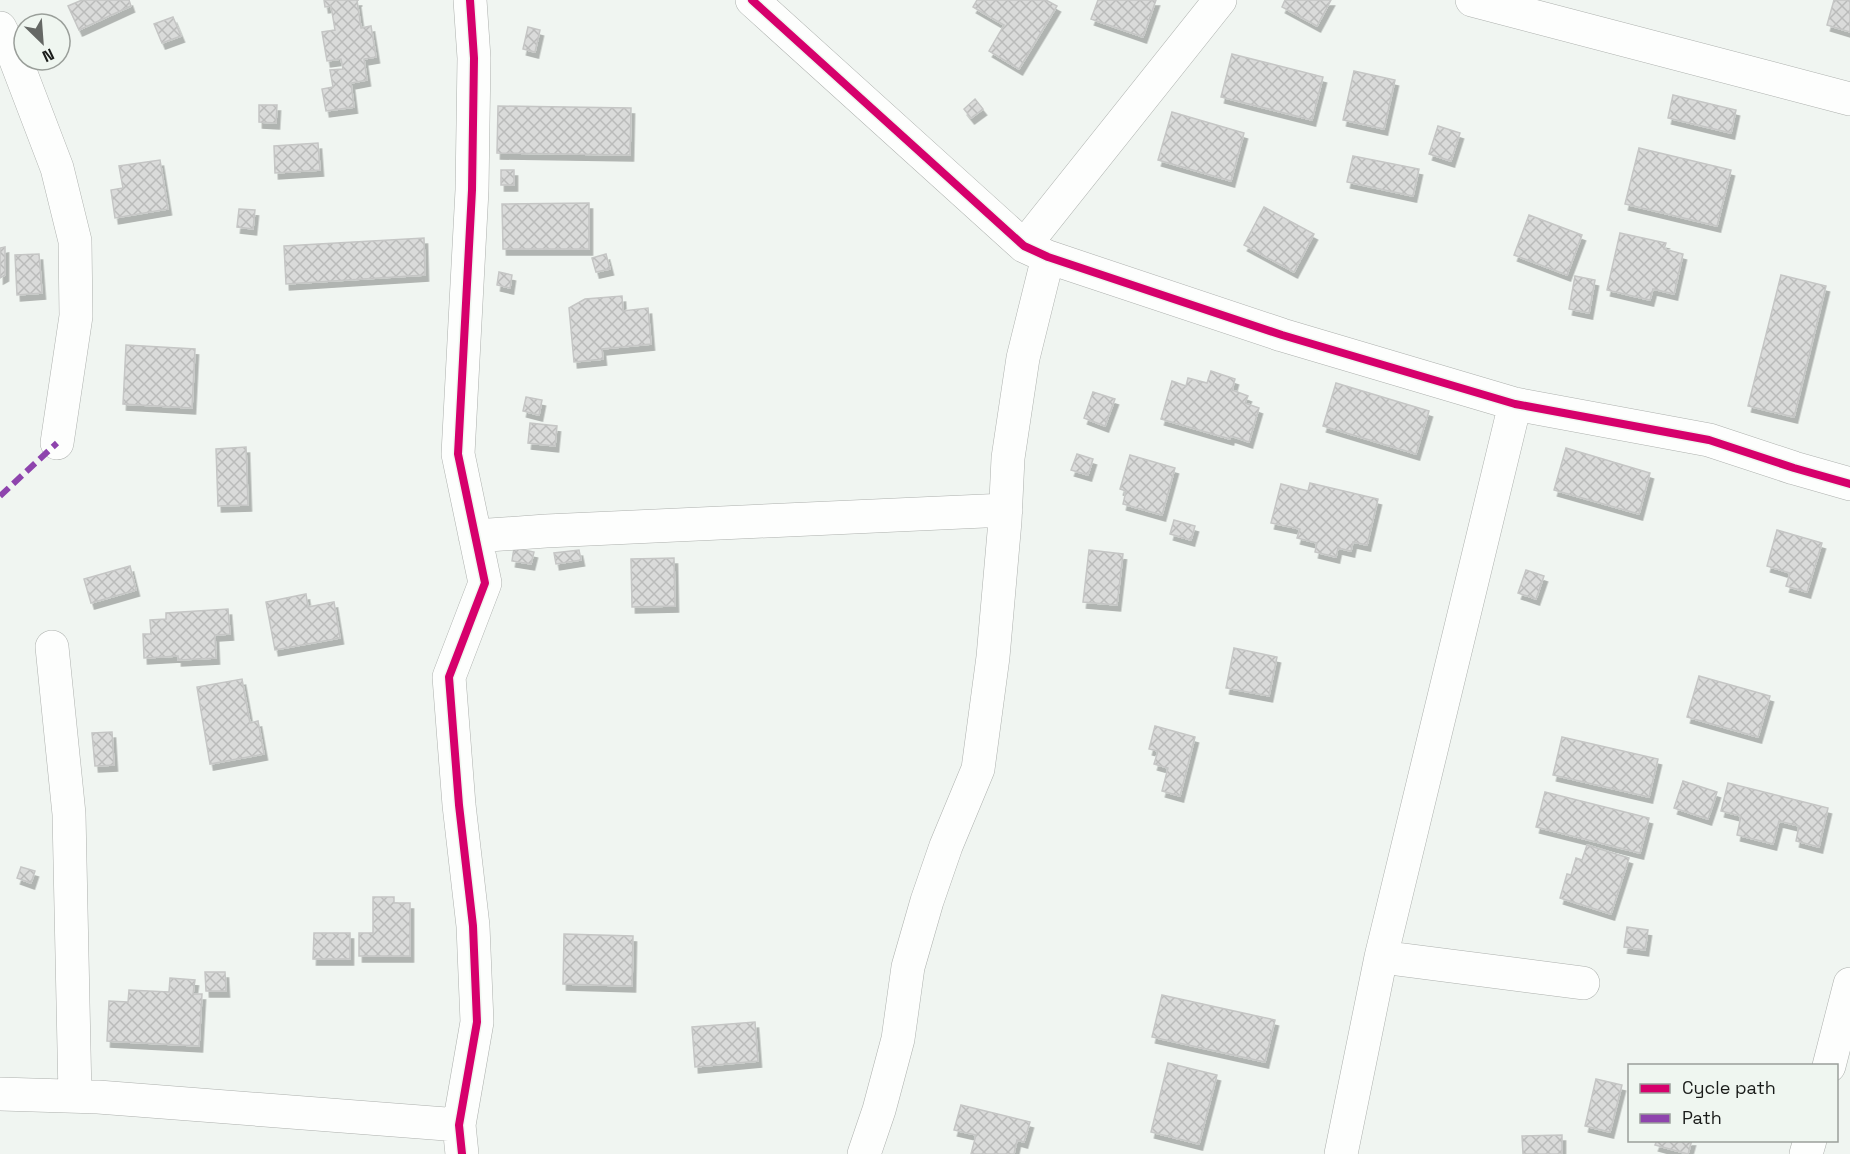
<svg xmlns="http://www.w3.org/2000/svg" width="1850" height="1154" viewBox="0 0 1850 1154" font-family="'Space Grotesk',sans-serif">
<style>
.building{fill:url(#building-cross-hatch);stroke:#c5c6c5;stroke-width:1.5;filter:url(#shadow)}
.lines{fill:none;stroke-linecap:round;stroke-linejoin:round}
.minor-casing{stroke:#adb0ad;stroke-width:34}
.minor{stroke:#fdfefd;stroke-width:33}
.quiet{stroke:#8e44ad;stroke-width:6;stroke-dasharray:12 6;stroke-linecap:butt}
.cycleway-casing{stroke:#eff6f0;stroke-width:11}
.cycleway{stroke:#d6006c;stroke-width:8}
</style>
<defs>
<pattern id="building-cross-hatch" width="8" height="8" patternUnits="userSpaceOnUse" patternTransform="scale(1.5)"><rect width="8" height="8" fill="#dadbda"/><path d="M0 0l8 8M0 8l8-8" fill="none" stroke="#babbba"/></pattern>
<filter id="shadow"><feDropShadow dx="3.5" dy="6" stdDeviation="0" flood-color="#0004"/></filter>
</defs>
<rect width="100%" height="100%" fill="#f0f5f1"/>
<path class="building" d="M82 0H129L131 6 79 30 68 6Z
M324 0H359H357L361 28 371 26 376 57 364 59 367 80 351 83 354 107 326 111 322 89 333 87 330 70 343 69 341 59 327 61 322 32 335 30 331 6 325 7Z
M977 0H1046L1057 6 1019 69 989 51 1004 25 973 7Z
M1098 0H1156L1143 37 1091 19Z
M1285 0H1331L1317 26 1282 7Z
M1834 0H1850V32L1827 25Z
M173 17 181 36 162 43 154 24Z
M528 27 540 30 535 52 523 49Z
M1232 54 1323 77 1312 120 1221 97Z
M1354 71 1395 80 1384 129 1343 120Z
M1673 95 1736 110 1731 133 1668 118Z
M975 99 983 109 971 118 964 109Z
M259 105H277L276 123 259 122Z
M498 106 631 108 630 155 497 153Z
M1172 112 1244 133 1231 181 1158 160Z
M1438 126 1460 133 1451 161 1429 154Z
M318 143 320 170 275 173 274 146Z
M1639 148 1731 170 1717 226 1625 204Z
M1353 156 1419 169 1413 196 1347 182Z
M160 160 168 209 115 218 111 190 123 188 119 166Z
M501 170H514V185H501Z
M589 203V249H503L502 204Z
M1264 207 1314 234 1294 272 1244 245Z
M239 209 255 210 253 229 237 227Z
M1529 215 1582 235 1567 275 1514 255Z
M1620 233 1666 243 1664 249 1683 254 1674 294 1653 289 1650 300 1607 290Z
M424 238 425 275 286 284 284 246Z
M5 247V275L0 278V248Z
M39 254 42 293 17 295 15 255Z
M606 254 610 269 596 272 592 258Z
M499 272 512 275 510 288 497 285Z
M1781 275 1826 286 1794 417 1748 406Z
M1575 276 1595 280 1589 313 1569 309Z
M622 296 623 311 648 308 651 344 602 349 603 359 574 362 569 308 585 299Z
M126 345 195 349 192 408 123 404Z
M1211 371 1235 379 1232 390 1248 396 1245 403 1259 408 1249 442 1231 436 1230 439 1161 419 1172 381 1186 386 1188 378 1207 383Z
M1336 383 1429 411 1416 454 1323 426Z
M1093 392 1115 399 1105 426 1084 418Z
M526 397 542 400 539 415 523 411Z
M530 423 557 426 555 446 528 443Z
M246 447 248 505 218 506 216 449Z
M1566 448 1650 473 1639 514 1554 490Z
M1077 454 1093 459 1088 475 1071 470Z
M1130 455 1175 468 1162 515 1123 504 1126 491 1120 489Z
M1310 483 1378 499 1367 545 1353 542 1351 551 1338 548 1336 557 1315 552 1317 543 1297 538 1300 529 1271 523 1281 484 1308 491Z
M1174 520 1195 526 1191 540 1170 534Z
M1777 530 1822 543 1807 592 1786 586 1790 573 1767 566Z
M514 548 534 552 531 564 512 561Z
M579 550 581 560 556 564 554 553Z
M1089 550 1123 554 1117 605 1083 602Z
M674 558 675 606 632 607 631 559Z
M130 566 136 590 91 603 84 579Z
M1526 570 1544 576 1536 599 1518 593Z
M306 594 308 607 334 602 340 638 275 650 266 602Z
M228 609 230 634 215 635 216 658 178 660V656L144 658 143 634H151L150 620 166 619V613Z
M1234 648 1277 657 1269 696 1226 688Z
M1699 676 1770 696 1758 737 1687 717Z
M242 679 250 723 258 721 264 754 210 764 197 687Z
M1155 726 1195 737 1180 796 1162 791 1168 768 1154 764 1158 751 1149 749Z
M112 732 114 765 95 766 92 733Z
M1562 737 1658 759 1649 797 1553 775Z
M1683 781 1717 792 1708 819 1674 808Z
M1728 783 1828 808 1819 847 1796 841 1799 826 1779 821 1773 844 1737 835 1741 816 1721 811Z
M1545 792 1649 818 1640 853 1536 827Z
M1587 845 1629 858 1611 914 1560 898 1567 874 1571 875 1576 858 1582 860Z
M21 867 35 871 31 883 17 878Z
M373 897H394V903H410V956H359V933H373Z
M1627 927 1648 930 1645 950 1624 947Z
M314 933H350V959H313Z
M564 934 633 936 632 986 563 984Z
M205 972H225L226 991H206Z
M170 978 195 980 193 994H202L199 1046 107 1041 109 1001 128 1002 129 990 169 992Z
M1162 995 1275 1020 1265 1062 1152 1037Z
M755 1022 758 1061 695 1067 692 1027Z
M1168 1063 1217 1075 1199 1144 1151 1132Z
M1596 1079 1622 1085 1610 1132 1585 1126Z
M961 1105 1030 1122 1024 1142 1017 1140 1014 1154H971L976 1135 954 1130Z
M1562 1135V1154H1523L1522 1136Z
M1657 1140H1692L1688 1154 1655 1145Z"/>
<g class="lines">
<g class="minor-casing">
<path id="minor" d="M752 0 1024 246 1048 257 1282 335 1515 404 1709 440 1794 468 1850 484
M1472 0 1850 99
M0 28 15 58 57 168 75 241 76 316 57 443
M1024 246 1220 0
M475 536 546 531 1006 510
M52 647 69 814 75 1096
M1381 957 1583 983
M1829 1066 1850 984
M0 1094 98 1097 459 1125
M462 1154 459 1125 477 1022 473 926 459 805 449 677 485 583 458 454 472 190 474 58 470 0
M864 1154 879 1110 898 1039 908 967 927 901 946 846 978 769 993 657 1005 521 1008 458 1023 358 1048 257
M1341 1154 1381 957 1515 404
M1806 1154 1810 1140"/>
</g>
<use href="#minor" class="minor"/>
<path class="quiet" d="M0 496 57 443"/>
<g class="cycleway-casing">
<path id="cycleway" d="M752 0 1024 246 1048 257 1282 335 1515 404 1709 440 1794 468 1850 484
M462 1154 459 1125 477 1022 473 926 459 805 449 677 485 583 458 454 472 190 474 58 470 0"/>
</g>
<use href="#cycleway" class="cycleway"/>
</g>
<rect x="1628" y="1064" width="210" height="78" fill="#eff6f0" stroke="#9a9f9a" stroke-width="1.5"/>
<rect x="1640" y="1084" width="30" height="9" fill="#d6006c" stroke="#9a9f9a" stroke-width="1.5"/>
<text x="1682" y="1094" font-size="18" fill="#1a1c1a">Cycle path</text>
<rect x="1640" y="1114" width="30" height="9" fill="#8e44ad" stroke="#9a9f9a" stroke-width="1.5"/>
<text x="1682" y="1124" font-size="18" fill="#1a1c1a">Path</text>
<g transform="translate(42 42) rotate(155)"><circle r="28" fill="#eff6f0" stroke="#9a9f9a" stroke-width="1.5"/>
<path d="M0-4.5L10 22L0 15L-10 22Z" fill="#656865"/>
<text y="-9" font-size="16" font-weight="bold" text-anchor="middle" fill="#1a1c1a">N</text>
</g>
</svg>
